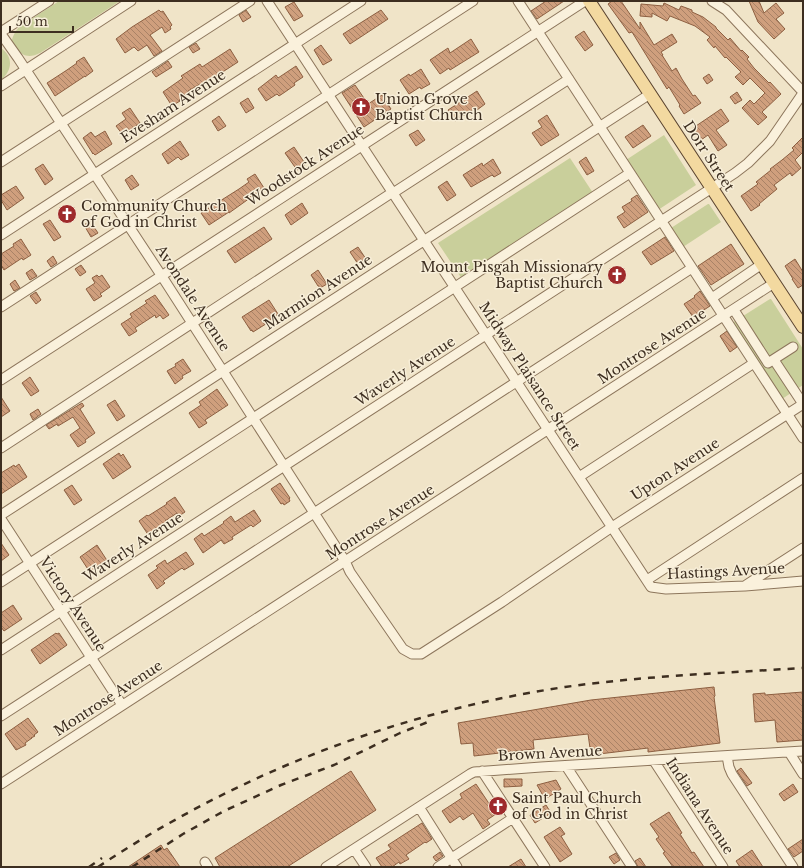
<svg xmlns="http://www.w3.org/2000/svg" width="804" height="868" viewBox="0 0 804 868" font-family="'Libre Baskerville',serif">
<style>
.green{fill:#c9cf9b}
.building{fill:url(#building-back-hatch);stroke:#8d5f41}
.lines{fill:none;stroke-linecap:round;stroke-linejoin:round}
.minor-casing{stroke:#8d765c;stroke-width:11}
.major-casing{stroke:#5b4430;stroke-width:14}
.minor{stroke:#faf1dc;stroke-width:9}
.major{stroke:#f3d9a0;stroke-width:12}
.rail{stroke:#3d2e20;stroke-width:2.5;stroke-dasharray:7 7;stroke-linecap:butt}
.labels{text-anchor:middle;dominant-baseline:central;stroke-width:3;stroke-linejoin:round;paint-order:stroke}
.poi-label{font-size:14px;fill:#3d2e20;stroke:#f7eed8;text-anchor:start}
.street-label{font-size:14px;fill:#3d2e20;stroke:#f7eed8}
</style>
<defs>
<pattern id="building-back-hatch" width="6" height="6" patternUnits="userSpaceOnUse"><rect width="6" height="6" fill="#cf9f7d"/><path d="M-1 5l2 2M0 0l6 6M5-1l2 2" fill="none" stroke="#a98266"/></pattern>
</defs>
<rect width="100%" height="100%" fill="#f0e4c8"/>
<path class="green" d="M59 1H120L40 53C30 58 23 57 16 48 16 48 13 44 12 43 11 38 16 31 18 28Z
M1 48C14 57 12 71 1 80Z
M664 135 696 185 658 210 626 160Z
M570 158 593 193 462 279 438 243Z
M708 204H709L721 222 683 247 671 228Z
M770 299H771L803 349V385L782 399 732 323Z"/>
<path class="building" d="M546 1H564L537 19 531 11Z
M612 1H621L640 29V22L654 45 672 34 677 42 661 52 663 55H662L672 71 676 68 682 79 693 96 695 95 701 103 684 114 679 106 680 105 669 87 667 89 632 32 629 33 608 4Z
M749 1H759L764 13 776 3 784 13 776 19 785 29 774 39 758 22Z
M294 2 303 16 294 21 285 7Z
M664 3 679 10 681 6 692 10V12L703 17 716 27V28L728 40 730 38 741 51 742 50 749 57 747 59 754 68 769 83 770 82 781 94 762 112 767 117 758 125 742 108 750 100 754 104 765 93 750 78 743 85 735 77 741 72 726 57 725 58 715 46 714 48 707 40 710 37 695 26 670 16 667 21 652 13V17L640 16 641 4 663 6Z
M159 10 161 12 163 11 172 25 170 27 171 29 165 33 162 27 150 35 162 51 154 56 147 45 138 51 134 47 125 53 116 39 132 27Z
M246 10 251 17 243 22 239 15Z
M381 10 388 19 350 44 343 34Z
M584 31 593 45 585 51 575 37Z
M471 39 479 52 450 70 449 68 440 74 430 60 448 48 450 53Z
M196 43 200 49 193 53 189 47Z
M321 45 332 60 323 65 314 50Z
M230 49 238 62 201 86 200 84 188 91 190 93 179 100 180 101 172 106 163 92 183 78 181 76 200 64 202 67Z
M84 57 93 71 85 77V76L55 96 47 83 67 70 77 63 76 62Z
M168 61 172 67 156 77 152 72Z
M296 66 303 77 294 83 295 85 285 92 279 96 277 94 266 101 258 89 276 75 278 78Z
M421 69 430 84 421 89 420 87 409 94 400 80 409 74 410 76Z
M709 74 713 80 707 84 703 78Z
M355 85 368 104 382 95 391 109 364 127 342 93Z
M477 91 485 104 477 110 475 108 455 121 448 110Z
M737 92 742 100 735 104 730 97Z
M248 98 254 108 246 113 240 103Z
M130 108 140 123 123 135 116 126 126 119 122 113Z
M721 109 729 121 716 130 727 145 718 151 708 135 701 140 693 128Z
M547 115 559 135 541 146 532 133 542 127 538 121Z
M219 116 226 126 218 131 212 121Z
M643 125 651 136 633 148 625 137Z
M418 130 425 140 416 146 409 135Z
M105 131 112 144 95 155 93 153V154L83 138 91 132 95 137Z
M803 137V152L795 160 801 168 792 176 790 173 774 185 777 189 759 204 760 205 751 211 741 196 758 184 756 182 771 170 770 169 782 160 794 150 792 148Z
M180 141 189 155 181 160 178 157 168 164 162 154Z
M294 147 304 162 303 163 305 165 297 170 285 153Z
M586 157 594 171 587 175 579 162Z
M493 159 501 173 494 177 492 175 471 187 463 175 482 163 483 166Z
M43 164 53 179 45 185 35 169Z
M255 174 264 188 229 213V212L209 225 201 213 239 189 249 182 247 179Z
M132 175 139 185 131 190 125 180Z
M447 181 456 195 447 201 438 187Z
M16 186 24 198 7 210 1 200V195Z
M637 195 648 212 624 228 617 217 625 212 622 207 632 201 631 199Z
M302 203 308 213 291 225 285 215Z
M50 220 61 237 54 241 43 224Z
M90 221 98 233 91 237 84 225Z
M264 227 272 239 235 263 227 251Z
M665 237 674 251 651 265 642 252Z
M21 239 31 255 23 260 22 258 4 270 1 265V254L14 246 13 244Z
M731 244 744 264 711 285 698 266Z
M358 247 366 259 358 264 350 252Z
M53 256 57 263 51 267 47 261Z
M795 259 803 272V285L798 288 792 279H793L785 266Z
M81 265 86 272 80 276 75 269Z
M32 269 37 276 30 280 26 273Z
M318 270 327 284 320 288 319 286H318L311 275Z
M97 275 99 277 102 275 110 287 100 294 102 296 94 301 86 289 95 283 92 278Z
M15 280 20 288 14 291 10 284Z
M700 291 710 306 693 317 684 304 695 297 694 296Z
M36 292 41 300 36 304 30 296Z
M155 295 169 315 163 319 160 315 156 318 155 315 135 328 137 331 129 336 121 324 132 317 130 314 147 303 145 301Z
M269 300 278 314 269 321V322L253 332 252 330 251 331 242 317Z
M727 331 737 347 730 352 720 336Z
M183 359 191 371 182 376 183 378 175 384 167 371 176 366 175 364Z
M30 377 39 391 31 396 22 383Z
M217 389 228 405 205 420 207 423 199 428 189 413 201 405 199 402Z
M1 397 10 411 1 417Z
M115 400 125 416 117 421 107 405Z
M82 403 84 406 80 409 95 433 85 440 86 442 78 447 70 435 80 428 73 417 58 426 57 424 49 429 46 425Z
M38 409 41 414 33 420 30 414Z
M119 453 121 456 123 454 131 467 113 479 103 464Z
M19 464 27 477 1 494V473L14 465 15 467Z
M280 483 290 498 289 499 290 501 284 505 283 503 281 504 271 489Z
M72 485 82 500 74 505 64 490Z
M175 497 185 512 179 516 177 513 165 521 167 523 149 536 139 521 147 515 148 516 167 504 166 503Z
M254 510 261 521 253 527 251 525 232 537 233 539 224 544 221 540 203 553 194 539 202 533 204 536 224 523 223 522 231 516 235 522Z
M1 543 9 555 1 561Z
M97 545 108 562 91 574 80 557Z
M186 552 194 564 184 570 182 568 163 581 165 583 157 589 148 575 158 568 156 566 165 560 167 564Z
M13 605 22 619 4 631 1 627V613Z
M56 633 57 634 59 633 67 645 40 664 31 650Z
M714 687 715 696 714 697 720 743 648 752V748L591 755 588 734 533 740 534 749 474 756 473 743 461 744 458 723 591 700Z
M803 692V740L777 742 775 720 755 722 753 694 765 693V695Z
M28 718 38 732 34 735 35 736 31 738H32L25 743 26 745 16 750 5 734Z
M741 768 752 783 747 786 737 771Z
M351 771 376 810 287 867H220L215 858Z
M504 779H522V786L504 787Z
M556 780 561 789 545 799 537 785Z
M476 784 496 814 487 820 490 824 483 829 473 813 463 820 460 816 450 823 442 811 462 798 460 794Z
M793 784 798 792 784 801 779 794Z
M546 805 551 813 535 823 530 815Z
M669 812 682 833 680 834 692 853 694 852 704 867H673L663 853 665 852 656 839 659 837 650 824Z
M422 823 432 839 426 843 425 842 406 855 409 859 400 864 399 862 392 867H382L376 858 391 849 388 845Z
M560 827 565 834 561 836 572 854 560 862 544 837Z
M803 839V851L794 857 788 849Z
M161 845 164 850 167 848 180 867H128Z
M752 850 763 867H740L736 861Z
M440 852 443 856 436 861 433 857Z
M616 853 620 860 614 864 609 857Z
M640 858 646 867H638L635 861Z
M521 859 526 867H508Z"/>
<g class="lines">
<g class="minor-casing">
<path id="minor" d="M267 1 651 587 666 589 745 586 803 581
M518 1C612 147 709 292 803 438
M712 1 726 10 803 92
M1 32 49 1
M1 34 18 58C66 132 115 204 163 278 224 372 284 467 345 561L350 572 403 649 412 654H421L502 602 612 527 803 404
M1 86 131 1
M1 162 250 1
M393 193 569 79
M1 235 361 1
M712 298 762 264
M1 307 473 1
M734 310 768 363 793 347
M774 360 803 404
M1 380 585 1
M1 448 393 192
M579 477 754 363
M1 515 650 94
M1 519 122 705
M647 580 803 478
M1 582 455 287 630 173
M746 585 803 548
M1 650 735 173 748 163 770 141 803 93
M1 716 692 268
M789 752 803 774
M727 756 729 767 732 774 793 867
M654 761 723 867
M566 766 632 867
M482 771 545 867
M1 784 774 283
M419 807 457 867
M354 849 366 867
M205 862 208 867
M326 867 470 774 474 772 541 767 803 751
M438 867 513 818"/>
</g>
<g class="major-casing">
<path id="major" d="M589 1 803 327"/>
</g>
<use href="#minor" class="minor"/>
<use href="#major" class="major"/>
<path class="rail" d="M89 867 102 858
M98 867C239 773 397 712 565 687 644 676 723 673 803 668
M132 867 183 834 224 811 281 785 334 765 400 733 433 720"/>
</g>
<defs>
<g id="church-disc" transform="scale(1)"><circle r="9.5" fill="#9e2a2b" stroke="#f7eed8"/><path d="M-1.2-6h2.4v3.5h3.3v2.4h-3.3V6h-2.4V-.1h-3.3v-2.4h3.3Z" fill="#fff"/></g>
</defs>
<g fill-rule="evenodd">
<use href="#church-disc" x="361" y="107"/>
<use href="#church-disc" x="67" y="214"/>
<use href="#church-disc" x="617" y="275"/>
<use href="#church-disc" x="498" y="806"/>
</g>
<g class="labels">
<g class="poi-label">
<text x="375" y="99">Union Grove<tspan x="375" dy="16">Baptist Church</tspan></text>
<text x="81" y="206">Community Church<tspan x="81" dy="16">of God in Christ</tspan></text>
<text x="603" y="267" text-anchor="end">Mount Pisgah Missionary<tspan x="603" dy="16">Baptist Church</tspan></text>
<text x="512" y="798">Saint Paul Church<tspan x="512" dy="16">of God in Christ</tspan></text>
</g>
<g class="street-label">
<text transform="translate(173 106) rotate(-33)">Evesham Avenue</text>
<text transform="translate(709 156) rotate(57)">Dorr Street</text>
<text transform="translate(305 165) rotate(-33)">Woodstock Avenue</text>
<text transform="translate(318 292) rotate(-33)">Marmion Avenue</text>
<text transform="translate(193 298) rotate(57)">Avondale Avenue</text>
<text transform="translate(652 346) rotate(-33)">Montrose Avenue</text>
<text transform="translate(405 371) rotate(-33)">Waverly Avenue</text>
<text transform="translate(530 376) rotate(57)">Midway Plaisance Street</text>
<text transform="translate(675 469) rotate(-33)">Upton Avenue</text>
<text transform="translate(380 522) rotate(-33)">Montrose Avenue</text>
<text transform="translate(133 547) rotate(-33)">Waverly Avenue</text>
<text transform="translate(726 571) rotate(-3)">Hastings Avenue</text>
<text transform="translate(73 604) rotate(57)">Victory Avenue</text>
<text transform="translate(108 698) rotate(-33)">Montrose Avenue</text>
<text transform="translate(550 753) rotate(-3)">Brown Avenue</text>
<text transform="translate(700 806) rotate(57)">Indiana Avenue</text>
</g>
</g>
<rect width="804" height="868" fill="none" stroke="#3d2e20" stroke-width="4"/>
<path d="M10 26v6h63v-6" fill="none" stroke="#3d2e20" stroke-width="2"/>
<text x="16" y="26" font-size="12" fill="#3d2e20" stroke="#f7eed8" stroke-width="3" paint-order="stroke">50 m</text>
</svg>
